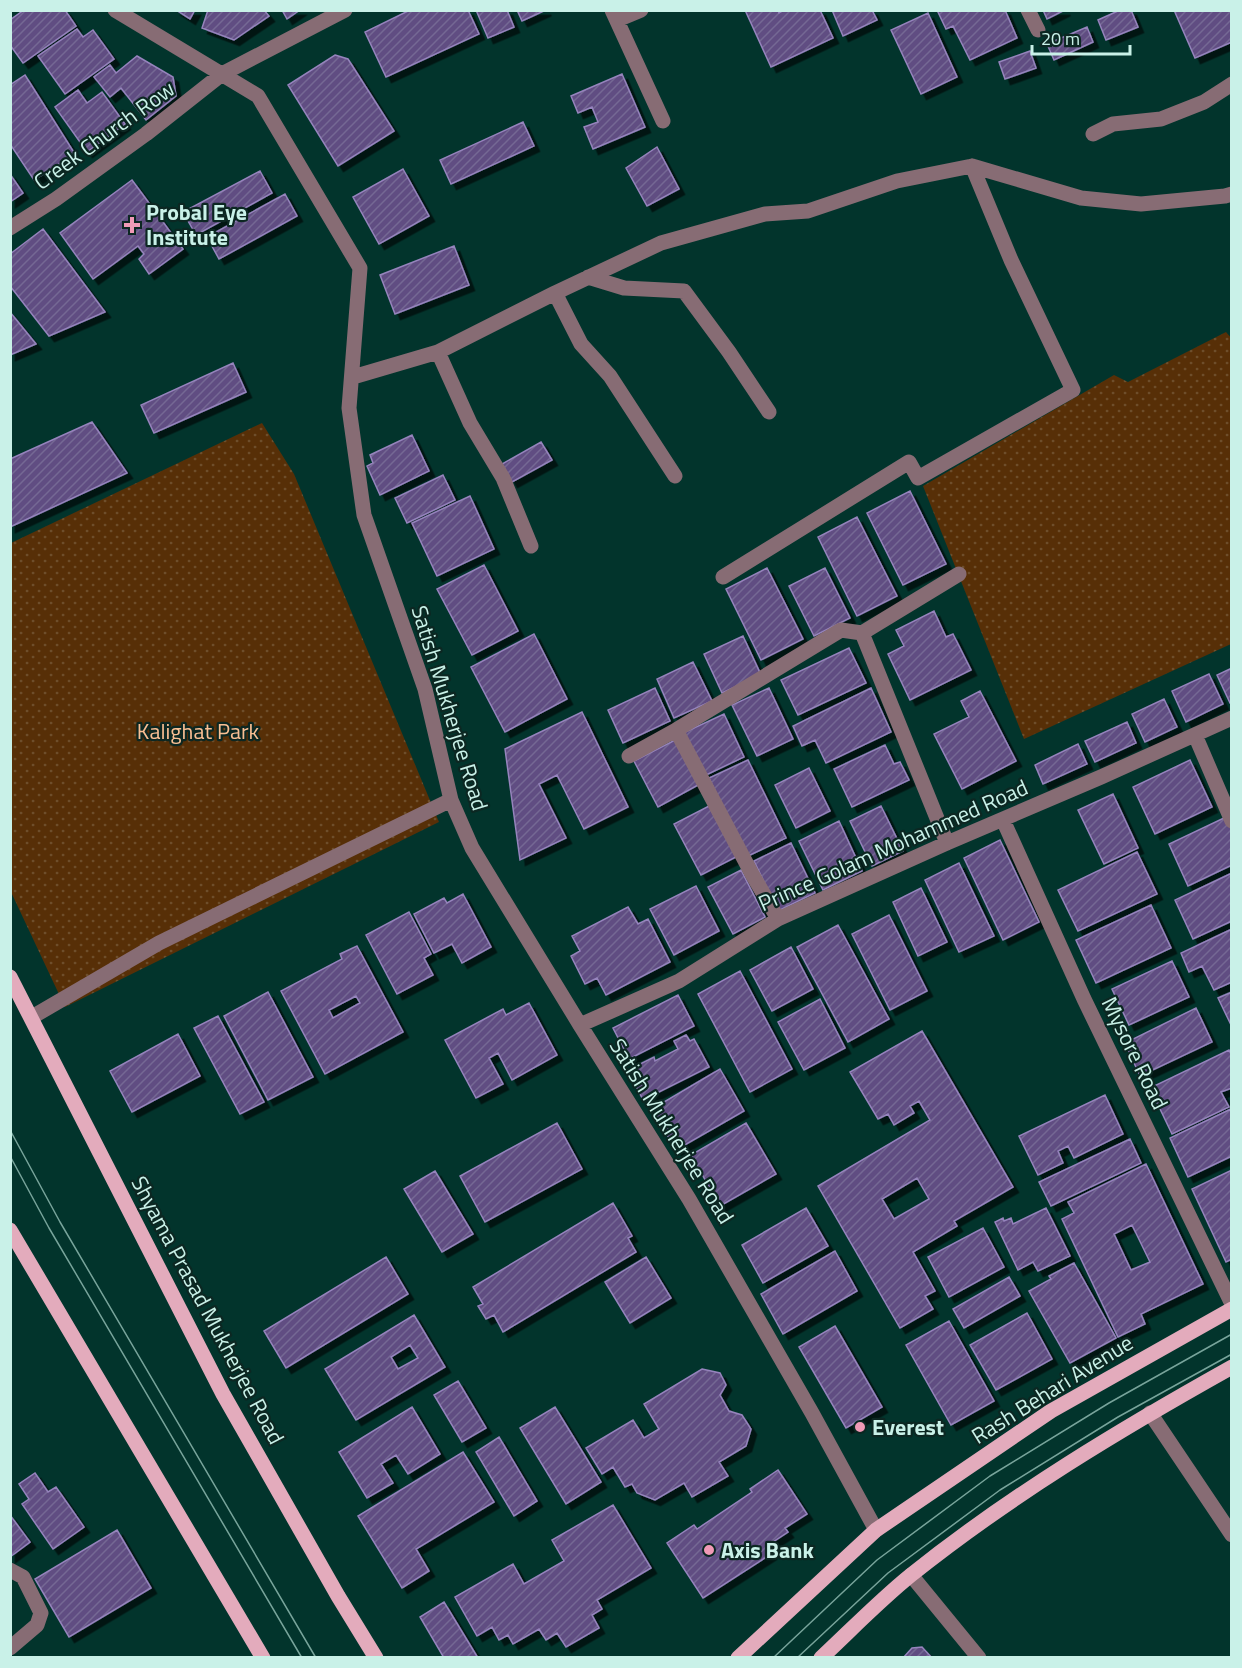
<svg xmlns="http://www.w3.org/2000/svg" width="1242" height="1668" viewBox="0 0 1242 1668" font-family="'Titillium Web',sans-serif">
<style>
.park{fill:url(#park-dots)}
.building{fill:url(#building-hatch);stroke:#9684bd;stroke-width:1.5;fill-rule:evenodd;filter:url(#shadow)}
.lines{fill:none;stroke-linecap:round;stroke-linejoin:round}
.minor{stroke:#876c74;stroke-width:15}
.major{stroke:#e3abbc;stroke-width:15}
.tram{stroke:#78a49b;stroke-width:1.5}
.poi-dot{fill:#f09ab6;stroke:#0c2722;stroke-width:2}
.labels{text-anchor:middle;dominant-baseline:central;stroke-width:4.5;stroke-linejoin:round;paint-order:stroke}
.street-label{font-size:22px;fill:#c9f1e8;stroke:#0c2722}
.poi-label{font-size:22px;font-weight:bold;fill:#c9f1e8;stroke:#0c2722;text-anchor:start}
.park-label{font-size:22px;fill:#f9bf93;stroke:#0c2722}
</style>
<defs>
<pattern id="park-dots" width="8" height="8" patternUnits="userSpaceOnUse" patternTransform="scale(1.5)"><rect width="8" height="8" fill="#572f07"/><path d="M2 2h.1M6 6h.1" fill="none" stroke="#6e4e2b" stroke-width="1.8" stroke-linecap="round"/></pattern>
<pattern id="building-hatch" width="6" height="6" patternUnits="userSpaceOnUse" patternTransform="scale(1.5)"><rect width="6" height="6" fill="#604d82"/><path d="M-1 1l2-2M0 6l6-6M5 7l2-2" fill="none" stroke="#756794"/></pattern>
<filter id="shadow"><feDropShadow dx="5.5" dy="5.5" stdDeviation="0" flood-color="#0009"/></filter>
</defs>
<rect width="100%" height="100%" fill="#02342c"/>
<path class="park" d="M1226 332 1232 339 1231 644 1024 739 923 486 1114 375 1128 382Z
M262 423 294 474 439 822 65 1007 11 892V543Z"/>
<path class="building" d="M24 10H65L76 26 23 63 10 45V20Z
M176 10H195L190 19Z
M208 10H264L269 16 234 40 202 28Z
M282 10H300L287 19Z
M410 10H468L479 34 386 77 365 32Z
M476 10H507L514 27 488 38Z
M517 10H546L522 21Z
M745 10H778L779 13 784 10H820L833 38 771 67Z
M832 10H872L877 20 843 36Z
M937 10H1005L1017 38 970 60 953 26 946 29Z
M1043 10H1065L1047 19Z
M1120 10H1131L1138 27 1106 40 1098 20Z
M1174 10H1232V42L1195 58Z
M928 13 957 77 921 94 891 30Z
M1087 27 1093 42 1054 60 1047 44Z
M77 29 83 37 93 30 114 59 65 94 38 56Z
M1030 51 1036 68 1005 79 999 62Z
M335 55 348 59 394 131 338 166 288 85Z
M137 56 173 77 176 96 146 120 121 88 110 97 94 77 110 65 116 73Z
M622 74 645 127 593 149 584 127 598 122 592 107 578 113 571 96Z
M25 75 75 154 34 180 10 144V85Z
M78 90 87 103 102 92 125 124 87 152 55 107Z
M523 122 534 146 451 184 440 160Z
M657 147 679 189 647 206 626 168Z
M403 169 429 216 379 244 353 197Z
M260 171 272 193 196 235 183 212Z
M10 174 23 193 10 202Z
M132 180 183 249 149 274 139 259 144 254 138 246 93 279 60 233Z
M285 194 297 216 219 259 207 237Z
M43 229 105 312 49 336 10 286V254Z
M454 246 469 285 395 314 380 275Z
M10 312 36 344 10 355Z
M233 363 246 392 154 433 141 405Z
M92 422 127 473 10 527V459Z
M412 435 429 471 380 495 367 466 373 463 370 455Z
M541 442 552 460 512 482 502 464Z
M443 475 455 500 407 523 395 498Z
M910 491 946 564 903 585 867 513Z
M470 496 494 549 437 576 412 523Z
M857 517 897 596 857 616 818 537Z
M484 565 518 631 472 655 437 589Z
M767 568 803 639 761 660 726 589Z
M825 568 850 618 814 636 789 586Z
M934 611 946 637 953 634 971 670 910 700 888 654 904 646 896 630Z
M534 634 567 699 505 732 471 667Z
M743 636 761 675 722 693 704 654Z
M849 648 866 683 798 715 781 680Z
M693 662 712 701 674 718 657 679Z
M1232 668V702L1230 703 1217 675Z
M1209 674 1223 704 1186 722 1172 691Z
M655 688 670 721 623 743 608 710Z
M769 688 793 739 757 756 732 705Z
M871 688 891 732 826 763 815 740 802 746 793 726Z
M980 691 1016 761 962 789 934 734 969 717 961 701Z
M1164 699 1177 727 1145 742 1132 714Z
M582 712 628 807 584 829 557 775 539 784 566 838 520 860 505 749Z
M724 714 744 757 704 776 683 733Z
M1127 722 1136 743 1095 762 1085 741Z
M677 739 700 784 658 807 634 761Z
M1078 744 1087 764 1043 784 1035 765Z
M885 745 894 764 900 762 909 780 852 807 834 769Z
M748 760 786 838 746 857 709 778Z
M1190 760 1212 807 1155 834 1133 787Z
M809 768 830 811 796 828 775 785Z
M1113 794 1138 848 1104 864 1078 810Z
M709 806 736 857 701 875 674 824Z
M881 806 903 851 872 866 850 821Z
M1226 817 1232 828V865L1188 886 1169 844Z
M839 821 862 871 823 890 799 841Z
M1000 840 1039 922 1003 940 964 858Z
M791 843 815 893 778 911 754 861Z
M1137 852 1157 894 1078 931 1058 890Z
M959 863 994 936 959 952 925 880Z
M741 870 765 917 733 934 708 887Z
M1232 873V921L1193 939 1175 900Z
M696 886 719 931 674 955 650 909Z
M921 888 947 942 918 956 893 902Z
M463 894 491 947 462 963 452 944 434 953 414 914 444 898 447 903Z
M1151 905 1171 948 1096 983 1076 940Z
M628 907 638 924 648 919 670 962 606 995 597 978 585 984 571 956 580 951 572 936Z
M409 912 431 954 424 958 433 975 397 994 366 935Z
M889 915 927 991 890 1010 852 934Z
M838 925 889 1019 848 1042 797 947Z
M1232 929V982L1214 990 1202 966 1189 972 1181 953Z
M357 946 403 1032 325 1074 281 991 342 959 340 954ZM356 996 360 1003 333 1018 329 1010Z
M791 947 813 989 772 1011 750 970Z
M1172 961 1189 997 1129 1025 1112 989Z
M740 971 792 1069 750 1092 698 994Z
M268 992 313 1077 268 1100 224 1016Z
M1232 992V1027L1218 998Z
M678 995 694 1026 629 1059 613 1028Z
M820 999 845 1048 804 1070 778 1022Z
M529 1003 557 1055 512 1080 498 1053 489 1058 503 1084 476 1098 445 1040 503 1009 506 1015Z
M1196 1008 1212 1042 1140 1076 1125 1043Z
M218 1016 264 1102 240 1114 194 1028Z
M922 1031 1013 1187 954 1221 957 1226 913 1252 935 1291 925 1296 933 1309 900 1328 818 1186 930 1120 919 1101 910 1106 914 1113 894 1125 888 1114 878 1119 850 1072ZM917 1178 929 1199 894 1219 882 1199Z
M178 1034 200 1076 132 1112 110 1071Z
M686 1035 690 1041 694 1039 709 1067 643 1100 628 1070 654 1057 655 1061 678 1049 674 1041Z
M1229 1050 1232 1056V1088L1221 1092 1229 1107 1172 1134 1150 1088Z
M720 1069 744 1111 676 1150 652 1109Z
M1105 1095 1123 1134 1074 1158 1068 1146 1058 1151 1063 1163 1038 1175 1019 1136Z
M1231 1109 1232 1156 1188 1177 1170 1138Z
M557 1123 582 1169 485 1222 460 1176Z
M746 1123 776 1174 720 1206 691 1155Z
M1130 1139 1141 1163 1051 1206 1039 1182Z
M1146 1164 1203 1284 1141 1314 1145 1324 1118 1337 1062 1219 1074 1213 1068 1202ZM1132 1225 1150 1262 1131 1270 1114 1234Z
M1232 1170V1259L1226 1262 1192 1189Z
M435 1171 473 1234 442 1252 404 1189Z
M613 1203 632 1236 628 1238 636 1252 503 1332 494 1315 486 1319 478 1306 483 1304 473 1287Z
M806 1208 828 1246 763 1283 742 1245Z
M1046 1208 1070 1256 1038 1271 1033 1262 1018 1270 995 1222 1003 1218 1004 1221 1011 1218 1013 1224Z
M983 1228 1004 1267 949 1297 928 1257Z
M835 1251 857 1291 783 1334 761 1294Z
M386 1257 408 1294 286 1368 264 1331Z
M646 1257 671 1298 630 1323 605 1282Z
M1074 1263 1116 1338 1070 1363 1029 1291 1051 1279 1049 1276Z
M1009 1277 1020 1296 964 1328 953 1309Z
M1027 1313 1052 1359 996 1390 970 1345Z
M414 1315 445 1367 356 1420 325 1369ZM410 1345 418 1358 398 1369 391 1357Z
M949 1321 994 1401 951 1425 906 1345Z
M835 1326 882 1407 846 1428 799 1347Z
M702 1369 720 1373 726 1385 720 1395 729 1411 742 1415 751 1429 746 1446 719 1462 728 1476 692 1497 684 1483 655 1500 637 1493 632 1484 625 1487 613 1467 602 1474 586 1448 633 1420 644 1438 659 1429 644 1404Z
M458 1381 486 1428 462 1442 434 1395Z
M412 1407 440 1454 408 1474 396 1455 381 1464 393 1483 367 1498 339 1452Z
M555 1407 601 1482 566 1504 520 1428Z
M499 1437 537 1501 514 1516 476 1452Z
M463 1452 494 1502 416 1549 429 1571 402 1588 358 1516Z
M778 1470 807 1514 785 1528 788 1532 767 1546 771 1554 703 1598 667 1543 694 1525 697 1529 752 1492 750 1489Z
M35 1473 48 1492 56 1487 84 1527 53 1549 22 1504 29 1499 19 1484Z
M613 1505 651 1568 597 1600 602 1609 592 1615 599 1628 566 1647 557 1633 546 1640 539 1629 513 1644 508 1635 499 1640 492 1627 477 1636 455 1597 513 1564 524 1584 564 1561 552 1540Z
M10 1515 30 1542 10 1557Z
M117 1530 151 1588 69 1637 35 1579Z
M444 1602 478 1658H444L420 1617Z
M922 1647 932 1658H903L912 1648Z"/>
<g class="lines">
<path class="minor" d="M115 10 258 96 360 268 349 408 364 515 425 689 451 800 472 848 580 1025 689 1199 812 1413 876 1530
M612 10 663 121
M1028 10 1038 30
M617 20 641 10
M1093 134 1113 124 1161 119 1204 102 1232 84
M10 228 56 199 146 134 222 74 345 10
M588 277 624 288 684 291 729 352 769 412
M555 293 581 344 610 376 675 476
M438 352 470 423 503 478 531 546
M353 377 438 352 555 293 661 243 765 214 808 211 897 181 972 166 1081 198 1141 204 1225 196 1232 194
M723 577 909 462 918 478 1073 390 1011 260 972 166
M676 730 752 874 778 919
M1195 735 1232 821
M629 756 676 730 841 630 862 633
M1003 820 1084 999 1232 1304
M947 843 862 633 959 574
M32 1017 159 943 451 800
M580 1025 679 981 778 919 947 843 1101 777 1232 718
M1150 1413 1232 1535
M10 1570 23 1577 41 1613 37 1625 10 1648
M911 1575 979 1658"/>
<path class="major" d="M10 977 223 1394 338 1596 376 1658
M10 1230 263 1658
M738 1658 876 1530 1051 1411 1232 1309
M821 1658C851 1630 880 1600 911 1575 1011 1495 1121 1429 1232 1367"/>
<path class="tram" d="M10 1130 60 1222 316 1658
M10 1156 49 1228 302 1658
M773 1658 877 1560 990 1476 1109 1403 1232 1334
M797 1658 888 1573 1000 1490 1118 1417 1232 1354"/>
</g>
<g class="poi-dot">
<path d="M129 216h6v6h6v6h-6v6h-6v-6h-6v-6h6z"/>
<circle cx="860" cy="1427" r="6"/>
<circle cx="709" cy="1550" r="6"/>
</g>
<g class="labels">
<g class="street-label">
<text transform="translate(104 135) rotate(-36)">Creek Church Row</text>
<text transform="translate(450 708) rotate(73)">Satish Mukherjee Road</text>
<text transform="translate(893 845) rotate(-24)">Prince Golam Mohammed Road</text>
<text transform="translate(1135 1053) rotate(64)">Mysore Road</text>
<text transform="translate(672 1131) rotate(58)">Satish Mukherjee Road</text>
<text transform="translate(208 1310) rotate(62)">Shyama Prasad Mukherjee Road</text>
<text transform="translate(1052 1389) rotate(-32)">Rash Behari Avenue</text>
</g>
<g class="poi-label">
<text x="146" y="212">Probal Eye<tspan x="146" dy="25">Institute</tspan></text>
<text x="872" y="1427">Everest</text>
<text x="721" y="1550">Axis Bank</text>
</g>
<g class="park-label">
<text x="198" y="731">Kalighat Park</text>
</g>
</g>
<rect width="1242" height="1668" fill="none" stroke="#c9f1e8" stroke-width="24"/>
<path d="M1032 45v9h98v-9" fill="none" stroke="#c9f1e8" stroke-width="3"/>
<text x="1041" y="45" font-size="18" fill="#c9f1e8" stroke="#0c2722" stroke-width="4.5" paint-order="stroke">20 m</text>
</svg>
